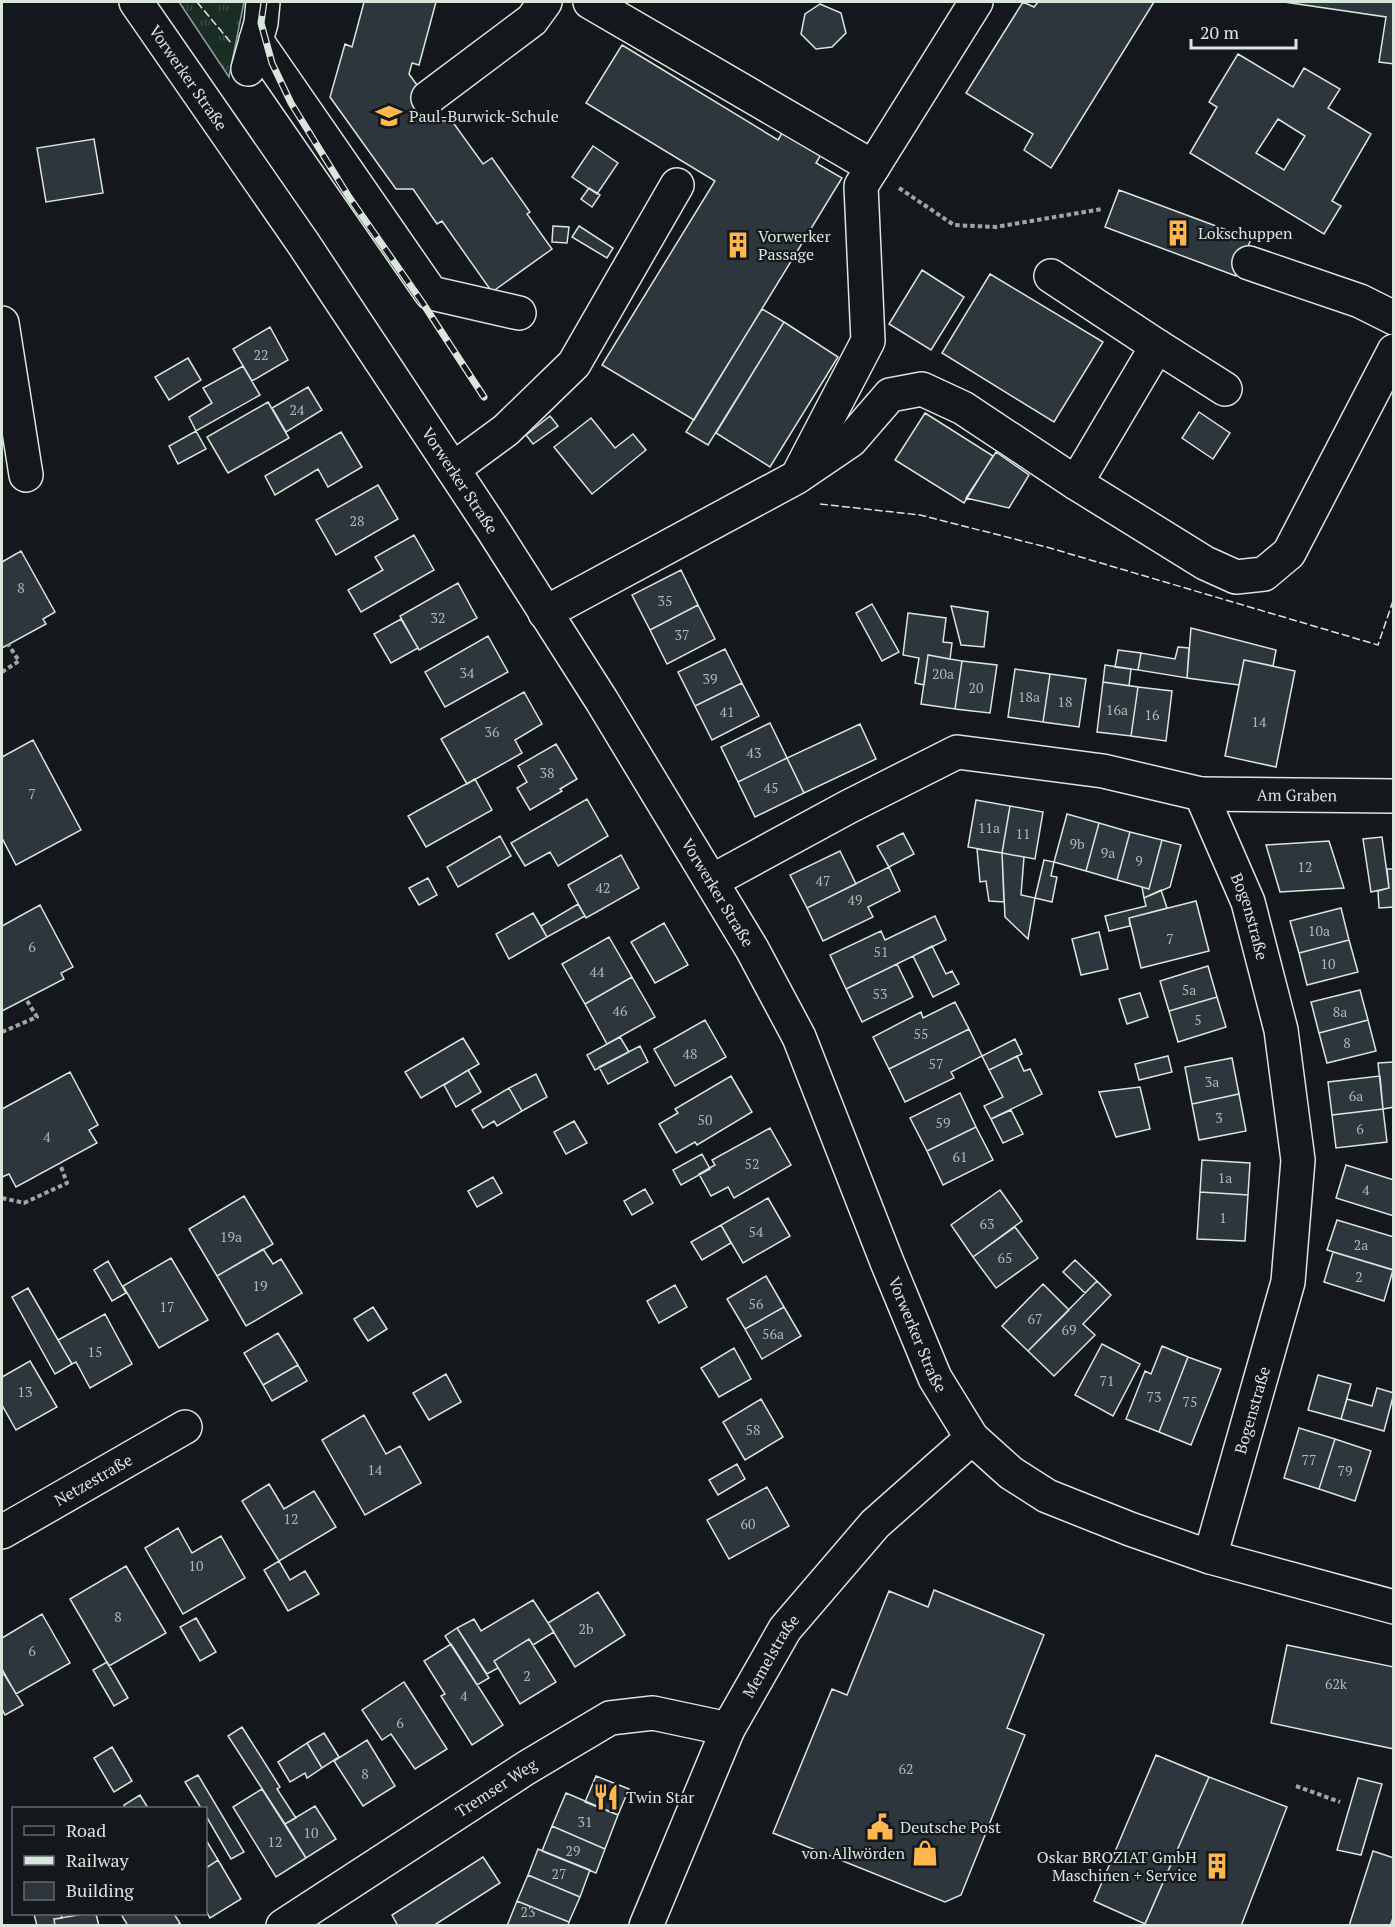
<svg xmlns="http://www.w3.org/2000/svg" width="1395" height="1927" viewBox="0 0 1395 1927" font-family="'PT Serif',serif">
<style>
.grass{fill:url(#grass-tufts);stroke:#939e99;stroke-width:1.5}
.building{fill:#2c363c;stroke:#d8e6dc;stroke-width:1.5;fill-rule:evenodd}
.lines{fill:none;stroke-linecap:round;stroke-linejoin:round}
.minor-casing{stroke:#d8e6dc;stroke-width:36}
.path{stroke:#9da8a2;stroke-width:4;stroke-dasharray:4.5 3;stroke-linecap:butt}
.minor{stroke:#14181c;stroke-width:33}
.rail-casing{stroke:#d8e6dc;stroke-width:7}
.rail{stroke:#14181c;stroke-width:4.5;stroke-dasharray:14;stroke-linecap:butt}
.fence{stroke:#d8e6dc;stroke-width:1.5;stroke-dasharray:8 3;stroke-linecap:butt}
.labels{text-anchor:middle;dominant-baseline:central;stroke-width:4.5;stroke-linejoin:round;paint-order:stroke}
.number-label{font-size:14px;fill:#adbab4}
.street-label{font-size:16px;fill:#d8e6dc;stroke:#14181c}
.poi-label{font-size:16px;fill:#d8e6dc;stroke:#14181c;text-anchor:start}
</style>
<defs>
<pattern id="grass-tufts" width="24" height="20" patternUnits="userSpaceOnUse" patternTransform="scale(1.5)"><rect width="24" height="20" fill="#1a2d24"/><path d="M3 7l-1-3M5 7V3M7 7l1-3M15 17l-1-3M17 17v-4M19 17l1-3" fill="none" stroke="#3b4b43"/></pattern>
</defs>
<rect width="100%" height="100%" fill="#14181c"/>
<path class="grass" d="M179 2H244L229 77Z"/>
<path class="building" d="M364 2H436L419 65 412 63 409 74 443 121H452L483 164 492 158 530 212 527 214 552 249 492 292 442 221 437 224 413 189H396L330 97 345 44 352 47Z
M1023 2 1034 7 1038 2H1154L1051 168 1024 150 1033 134 966 93Z
M1284 2H1394V64L1379 62 1386 17Z
M820 4 841 13 846 33 832 47 816 49 801 34 805 14Z
M622 45 778 140 788 123 826 146 816 163 842 178 694 420 602 365 715 181 586 103Z
M1238 54 1293 87 1304 68 1340 89 1328 108 1371 134 1332 201 1341 206 1324 234 1190 153 1217 107 1209 102ZM1278 119 1305 136 1284 170 1256 153Z
M94 139 103 193 46 202 37 148Z
M593 146 618 163 597 194 572 177Z
M589 188 600 195 592 207 581 199Z
M1119 190 1251 239 1236 276 1105 227Z
M553 226 569 227 567 243 552 242Z
M579 226 613 248 607 258 572 237Z
M922 270 964 297 931 350 889 324Z
M990 274 1103 342 1054 422 942 353Z
M762 309 784 322 708 445 686 432Z
M784 322 838 357 770 467 716 433Z
M270 327 288 360 252 381 233 349Z
M188 358 201 380 169 400 155 377Z
M243 366 260 395 196 431 189 417 212 403 203 388Z
M308 387 322 410 286 432 272 408Z
M268 402 289 438 228 473 207 437Z
M1199 412 1230 433 1213 459 1182 438Z
M925 413 993 456 964 503 895 460Z
M550 416 558 426 533 444 526 435Z
M591 418 615 448 633 434 646 450 592 494 554 447Z
M196 431 206 449 178 464 169 446Z
M341 432 362 467 328 487 318 469 275 495 265 476Z
M996 452 1029 475 1009 508 966 498Z
M378 485 398 519 336 555 316 520Z
M414 535 434 570 361 612 348 590 383 570 375 557Z
M21 551 55 612 43 619 46 624 2 648V562Z
M681 570 698 605 650 630 632 595Z
M458 583 477 618 419 650 400 616Z
M872 604 899 652 882 661 856 613Z
M698 605 715 639 667 664 650 630Z
M951 606 988 612 984 647 961 645Z
M908 613 946 618 943 642 952 643 950 659 928 655 924 685 915 683 919 658 903 655Z
M401 619 418 648 391 663 374 634Z
M1191 628 1276 650 1273 666 1244 660 1239 685 1187 678Z
M488 636 508 672 445 707 425 672Z
M1178 647 1189 648 1187 678 1138 670 1141 653 1175 659Z
M725 649 742 683 695 706 678 672Z
M1118 650 1141 653 1138 670 1115 667Z
M928 655 962 661 955 709 921 704Z
M1244 660 1295 671 1276 767 1225 756Z
M962 661 997 665 990 713 955 709Z
M1105 665 1131 669 1129 686 1103 682Z
M1015 669 1050 674 1043 722 1008 717Z
M1050 674 1086 679 1079 727 1043 722Z
M1103 682 1138 687 1131 736 1097 732Z
M742 683 759 716 712 740 695 706Z
M1138 687 1172 691 1166 741 1131 736Z
M524 692 542 724 515 740 522 753 467 784 441 739Z
M770 723 787 758 738 782 721 747Z
M860 724 876 759 804 793 787 758Z
M33 740 81 830 16 865 2 838V757Z
M556 744 577 779 560 789 562 791 530 810 517 788 527 782 518 766Z
M787 758 804 793 755 817 738 782Z
M475 779 492 810 426 847 408 816Z
M587 799 608 836 558 866 550 852 525 866 511 843Z
M976 800 1010 806 1002 853 968 847Z
M1010 806 1043 812 1035 859 1002 853Z
M1067 814 1099 823 1086 871 1054 862Z
M1099 823 1130 832 1117 880 1086 871Z
M1130 832 1162 840 1149 889 1117 880Z
M903 833 914 854 889 867 877 846Z
M500 836 511 856 458 887 447 867Z
M1382 837 1389 888 1371 892 1363 839Z
M1162 840 1181 845 1170 887 1144 898 1142 887 1149 889Z
M1329 841 1344 888 1280 892 1266 845Z
M977 849 1002 853 1004 902 989 901 986 881 980 882Z
M840 851 856 884 807 908 790 875Z
M1002 853 1024 857 1021 895 1035 898 1028 939 1005 917Z
M621 855 639 888 586 918 568 885Z
M1044 860 1054 862 1051 876 1057 877 1052 902 1035 898Z
M889 867 900 891 868 907 873 917 823 941 807 908Z
M1387 869H1394V907L1379 908 1378 891 1389 888Z
M428 878 437 895 419 905 409 888Z
M1161 890 1167 908 1129 918 1130 926 1109 931 1105 916 1146 906 1144 898Z
M1196 901 1209 951 1141 968 1129 918Z
M578 904 585 916 547 937 541 926Z
M40 905 73 967 61 973 64 979 2 1011V926Z
M1341 908 1349 940 1299 953 1290 921Z
M533 913 547 937 509 959 496 934Z
M935 916 946 940 846 989 830 955 881 931 885 940Z
M664 923 688 965 655 983 631 942Z
M1099 932 1108 969 1081 975 1072 939Z
M609 937 632 977 585 1004 562 964Z
M1349 940 1358 972 1307 985 1299 953Z
M932 946 946 974 952 971 959 984 933 997 913 956Z
M897 964 913 997 862 1022 846 989Z
M1208 966 1217 997 1169 1011 1160 981Z
M632 977 655 1017 607 1044 585 1004Z
M1360 990 1368 1020 1319 1033 1311 1002Z
M1140 993 1148 1017 1127 1024 1119 999Z
M1217 997 1226 1027 1178 1042 1169 1011Z
M955 1002 969 1029 889 1069 873 1037 921 1012 923 1018Z
M705 1020 726 1057 675 1086 654 1049Z
M1368 1020 1376 1051 1327 1063 1319 1033Z
M969 1029 982 1056 951 1072 954 1078 905 1102 889 1069Z
M620 1037 629 1052 595 1070 587 1055Z
M463 1038 479 1064 421 1098 405 1072Z
M1015 1039 1022 1054 989 1070 982 1056Z
M640 1046 648 1062 608 1084 599 1067Z
M1017 1056 1024 1071 1030 1069 1042 1094 991 1119 984 1106 1003 1097 989 1070Z
M1168 1056 1172 1072 1139 1080 1135 1064Z
M1232 1058 1239 1094 1192 1104 1185 1067Z
M1394 1062V1107L1383 1109 1378 1063Z
M468 1070 481 1092 456 1107 444 1085Z
M70 1072 98 1125 89 1130 97 1143 16 1187 9 1174 2 1177V1109Z
M536 1074 547 1097 522 1111 509 1088Z
M731 1076 752 1112 697 1145 695 1142 676 1153 659 1124 678 1113 675 1109Z
M1380 1076 1383 1109 1332 1115 1328 1082Z
M1140 1087 1150 1129 1116 1137 1099 1092Z
M509 1088 522 1111 497 1126 494 1121 483 1128 472 1110Z
M960 1093 976 1127 927 1151 910 1118Z
M1239 1094 1246 1131 1199 1140 1192 1104Z
M1383 1109 1387 1142 1336 1148 1332 1115Z
M1011 1110 1023 1134 1003 1143 991 1119Z
M574 1121 587 1143 566 1154 554 1132Z
M976 1127 993 1160 943 1185 927 1151Z
M770 1128 791 1165 734 1198 728 1187 711 1196 699 1174 715 1165 712 1160Z
M702 1154 710 1169 681 1185 673 1170Z
M1202 1160 1250 1163 1248 1195 1200 1192Z
M1346 1165 1394 1180V1216L1336 1198Z
M493 1177 502 1193 477 1207 468 1191Z
M645 1189 653 1203 632 1215 624 1201Z
M1000 1190 1022 1221 973 1257 951 1225Z
M1200 1192 1248 1195 1245 1241 1197 1239Z
M244 1196 273 1244 217 1276 189 1229Z
M768 1198 790 1236 743 1263 721 1225Z
M1337 1220 1394 1237V1270L1327 1250Z
M721 1225 731 1243 702 1260 691 1242Z
M1015 1227 1038 1258 996 1288 973 1257Z
M263 1249 273 1264 281 1259 302 1293 246 1326 217 1276Z
M1333 1252 1393 1270 1384 1301 1324 1282Z
M171 1258 208 1320 159 1348 123 1286Z
M1075 1260 1097 1281 1085 1293 1063 1272Z
M108 1261 126 1293 112 1301 94 1270Z
M766 1276 784 1307 745 1329 727 1299Z
M1097 1281 1111 1295 1083 1324 1095 1335 1054 1376 1028 1351Z
M1043 1284 1069 1310 1028 1351 1002 1326Z
M675 1285 687 1307 659 1323 647 1301Z
M28 1288 72 1364 55 1374 12 1297Z
M373 1307 387 1329 368 1341 354 1319Z
M784 1307 801 1336 762 1359 745 1329Z
M105 1314 132 1364 90 1388 76 1362 72 1364 58 1340Z
M278 1333 298 1365 263 1385 244 1353Z
M1102 1344 1140 1364 1113 1416 1075 1395Z
M1162 1346 1188 1357 1159 1432 1126 1419 1145 1371 1151 1374Z
M734 1348 751 1379 719 1397 701 1368Z
M1188 1357 1221 1369 1191 1445 1159 1432Z
M30 1361 57 1407 16 1430 2 1405V1377Z
M298 1365 307 1381 272 1401 263 1385Z
M446 1374 461 1402 429 1420 413 1393Z
M1318 1375 1351 1384 1341 1419 1308 1410Z
M1377 1388 1394 1393 1384 1431 1341 1419 1347 1399 1372 1406Z
M761 1399 783 1437 745 1460 723 1422Z
M364 1415 386 1454 400 1446 421 1483 365 1515 322 1440Z
M1299 1428 1335 1439 1319 1489 1284 1478Z
M1335 1439 1371 1451 1355 1501 1319 1489Z
M737 1464 745 1479 718 1495 709 1480Z
M269 1484 284 1509 314 1491 336 1527 279 1561 242 1501Z
M767 1487 789 1526 729 1559 707 1520Z
M178 1528 192 1553 221 1536 245 1578 183 1614 145 1548Z
M279 1561 290 1580 305 1571 319 1594 288 1611 264 1570Z
M126 1566 166 1633 109 1666 70 1599Z
M934 1590 1044 1635 1007 1728 1025 1735 961 1895 945 1902 773 1833 832 1689 847 1695 889 1591 928 1607Z
M598 1592 625 1635 575 1667 548 1623Z
M533 1600 554 1632 533 1645 529 1639 494 1661 498 1668 487 1674 457 1628 474 1619 481 1631Z
M42 1614 70 1663 16 1694 2 1669V1638Z
M196 1618 216 1652 200 1661 180 1627Z
M457 1628 489 1678 477 1685 445 1636Z
M529 1639 556 1682 520 1704 494 1661Z
M451 1644 503 1725 472 1745 441 1696 445 1694 424 1661Z
M1287 1645 1394 1667V1749L1271 1723Z
M107 1662 128 1698 114 1706 93 1670Z
M4 1674 23 1705 5 1715 2 1709V1675Z
M404 1682 447 1749 415 1769 391 1734 382 1740 362 1710Z
M242 1727 280 1787 277 1789 296 1818 285 1824 228 1736Z
M324 1733 339 1757 322 1768 307 1743Z
M367 1740 395 1786 363 1806 334 1761Z
M307 1743 322 1768 307 1778 305 1773 290 1782 278 1762Z
M112 1747 132 1781 114 1792 94 1758Z
M1156 1755 1209 1777 1145 1924 1094 1901Z
M198 1775 244 1852 231 1859 206 1816V1808H201L185 1782Z
M596 1776 629 1789 618 1815 585 1802Z
M1209 1777 1287 1807 1241 1926H1144Z
M1358 1778 1382 1784 1361 1855 1337 1850Z
M262 1789 306 1858 276 1877 233 1807Z
M566 1793 618 1815 605 1849 552 1826Z
M140 1795 148 1808H125L124 1805Z
M315 1806 336 1839 306 1858 285 1824Z
M552 1826 605 1849 596 1873 542 1851Z
M206 1840 218 1860 206 1868Z
M538 1849 590 1870 580 1897 528 1875Z
M1373 1851 1394 1858V1915L1390 1926H1349Z
M483 1857 500 1883 433 1926H398L392 1915Z
M218 1860 241 1899 210 1918 206 1911V1868Z
M528 1875 580 1897 569 1922 517 1901Z
M517 1901 569 1922 568 1926H507Z
M34 1914H61L62 1918 54 1919 55 1926H37Z
M84 1914H96L99 1926H55L54 1919Z
M121 1914H174L180 1923 176 1926H128Z"/>
<g class="lines">
<g class="minor-casing">
<g id="minor">
<path id="s1" d="M136 2 303 243 493 530 602 701 752 949 799 1037 887 1262 935 1378 972 1438 1011 1473 1047 1496 1130 1529 1210 1557 1394 1607"/>
<path d="M590 2 873 167"/>
<path d="M256 40 431 293 519 313"/>
<path d="M248 69 261 23 263 2"/>
<path d="M428 98 532 20 545 2"/>
<path d="M1249 263 1360 301 1394 318"/>
<path d="M1051 276 1157 346"/>
<path d="M2 323 26 475"/>
<path d="M453 469 506 430 574 364 677 185"/>
<path d="M801 474 851 440 890 395 922 389 963 408 1076 483 1157 346 1225 389"/>
<path d="M1076 483 1205 563 1236 577 1264 574 1289 553 1394 351"/>
<path d="M545 613 797 477 868 341 861 186 976 2"/>
<path id="s2" d="M1201 794 1394 796"/>
<path id="s3" d="M712 881 848 807 957 752 1103 771 1201 794 1248 902 1281 1030 1298 1160 1288 1282 1210 1557"/>
<path id="s4" d="M2 1532 185 1427"/>
<path id="s5" d="M283 1926 526 1768 610 1718 653 1713 728 1729"/>
<path id="s6" d="M646 1926 728 1729 785 1629 875 1524 972 1438"/>
</g>
</g>
<path class="path" d="M899 188 954 225 996 227 1102 209
M2 672 19 661 8 644
M2 1032 37 1017 26 999
M2 1198 24 1203 67 1183 60 1164
M1296 1786 1340 1802"/>
<use href="#minor" class="minor"/>
<g class="rail-casing">
<path id="rail" d="M264 2 261 23 272 63 291 103 349 197 422 302 484 397"/>
</g>
<use href="#rail" class="rail"/>
<path class="fence" d="M197 2 232 44
M820 504 920 515 1050 548 1378 645 1394 598"/>
</g>
<defs>
<g id="school-bare" transform="scale(2.07)"><path d="M0-5L7-2L0 1L-7-2ZM-4 1L0 2.5L4 1V4Q0 6-4 4Z" fill="#ffb74d" stroke="#14181c" stroke-width="2.5" paint-order="stroke"/></g>
<g id="building-bare" transform="scale(2.07)"><path d="M-4-6H4V6H1V3H-1V6H-4ZM-2.5-4.3h1.7v1.8h-1.7ZM.8-4.3h1.7v1.8H.8ZM-2.5-1h1.7V.8h-1.7ZM.8-1h1.7V.8H.8Z" fill="#ffb74d" stroke="#14181c" stroke-width="2.5" paint-order="stroke"/></g>
<g id="restaurant-bare" transform="scale(2.07)"><path d="M-5-6h1v4h1v-4h1v4h1v-4h1v5L-1.5 .5V6h-2V.5L-5-1ZM5-6V6H3V1.5H1.5Q1.5-4 5-6Z" fill="#ffb74d" stroke="#14181c" stroke-width="2.5" paint-order="stroke"/></g>
<g id="civic-bare" transform="scale(2.07)"><path d="M-.6-6.5H3V-4.5H.6V-3L4-1V1h2V6H-6V1h2V-1L-.6-3ZM-1.2 2.5V6h2.4V2.5Z" fill="#ffb74d" stroke="#14181c" stroke-width="2.5" paint-order="stroke"/></g>
<g id="shop-bare" transform="scale(2.07)"><path d="M-5-2.5h2.3a2.7 3.5 0 0 1 5.4 0H5L5.5 6h-11ZM-1.5-2.5h3a1.5 2.3 0 0 0-3 0Z" fill="#ffb74d" stroke="#14181c" stroke-width="2.5" paint-order="stroke"/></g>
</defs>
<g fill-rule="evenodd">
<use href="#school-bare" x="389" y="116"/>
<use href="#building-bare" x="1178" y="233"/>
<use href="#building-bare" x="738" y="245"/>
<use href="#restaurant-bare" x="606" y="1797"/>
<use href="#civic-bare" x="880" y="1827"/>
<use href="#shop-bare" x="925" y="1853"/>
<use href="#building-bare" x="1217" y="1866"/>
</g>
<g class="labels">
<g class="number-label">
<text x="261" y="354">22</text>
<text x="297" y="409">24</text>
<text x="357" y="520">28</text>
<text x="21" y="587">8</text>
<text x="665" y="600">35</text>
<text x="438" y="617">32</text>
<text x="682" y="634">37</text>
<text x="467" y="672">34</text>
<text x="943" y="673">20a</text>
<text x="710" y="678">39</text>
<text x="976" y="687">20</text>
<text x="1029" y="696">18a</text>
<text x="1065" y="701">18</text>
<text x="1117" y="709">16a</text>
<text x="727" y="711">41</text>
<text x="1152" y="714">16</text>
<text x="1259" y="721">14</text>
<text x="492" y="731">36</text>
<text x="754" y="752">43</text>
<text x="547" y="772">38</text>
<text x="771" y="787">45</text>
<text x="32" y="793">7</text>
<text x="989" y="827">11a</text>
<text x="1023" y="833">11</text>
<text x="1077" y="843">9b</text>
<text x="1108" y="852">9a</text>
<text x="1139" y="860">9</text>
<text x="1305" y="866">12</text>
<text x="823" y="880">47</text>
<text x="603" y="887">42</text>
<text x="855" y="899">49</text>
<text x="1319" y="930">10a</text>
<text x="1170" y="938">7</text>
<text x="32" y="946">6</text>
<text x="881" y="951">51</text>
<text x="1328" y="963">10</text>
<text x="597" y="971">44</text>
<text x="1189" y="989">5a</text>
<text x="880" y="993">53</text>
<text x="620" y="1010">46</text>
<text x="1340" y="1011">8a</text>
<text x="1198" y="1019">5</text>
<text x="921" y="1033">55</text>
<text x="1347" y="1042">8</text>
<text x="690" y="1053">48</text>
<text x="936" y="1063">57</text>
<text x="1212" y="1081">3a</text>
<text x="1356" y="1095">6a</text>
<text x="1219" y="1117">3</text>
<text x="705" y="1119">50</text>
<text x="943" y="1122">59</text>
<text x="1360" y="1128">6</text>
<text x="47" y="1136">4</text>
<text x="960" y="1156">61</text>
<text x="752" y="1163">52</text>
<text x="1225" y="1177">1a</text>
<text x="1366" y="1189">4</text>
<text x="1223" y="1217">1</text>
<text x="987" y="1223">63</text>
<text x="756" y="1231">54</text>
<text x="231" y="1236">19a</text>
<text x="1361" y="1244">2a</text>
<text x="1005" y="1257">65</text>
<text x="1359" y="1276">2</text>
<text x="260" y="1285">19</text>
<text x="756" y="1303">56</text>
<text x="167" y="1306">17</text>
<text x="1035" y="1318">67</text>
<text x="1069" y="1329">69</text>
<text x="773" y="1333">56a</text>
<text x="95" y="1351">15</text>
<text x="1107" y="1380">71</text>
<text x="25" y="1391">13</text>
<text x="1154" y="1396">73</text>
<text x="1190" y="1401">75</text>
<text x="753" y="1429">58</text>
<text x="1309" y="1459">77</text>
<text x="375" y="1469">14</text>
<text x="1345" y="1470">79</text>
<text x="291" y="1518">12</text>
<text x="748" y="1523">60</text>
<text x="196" y="1565">10</text>
<text x="118" y="1616">8</text>
<text x="586" y="1628">2b</text>
<text x="32" y="1650">6</text>
<text x="527" y="1675">2</text>
<text x="1336" y="1683">62k</text>
<text x="464" y="1695">4</text>
<text x="400" y="1722">6</text>
<text x="906" y="1768">62</text>
<text x="365" y="1773">8</text>
<text x="585" y="1821">31</text>
<text x="311" y="1832">10</text>
<text x="275" y="1841">12</text>
<text x="573" y="1850">29</text>
<text x="559" y="1873">27</text>
<text x="528" y="1911">23</text>
</g>
<g class="street-label">
<text stroke="none"><textPath href="#s1" startOffset="92">Vorwerker Straße</textPath></text>
<text stroke="none"><textPath href="#s1" startOffset="578">Vorwerker Straße</textPath></text>
<text stroke="none"><textPath href="#s2" startOffset="96">Am Graben</textPath></text>
<text stroke="none"><textPath href="#s1" startOffset="1064">Vorwerker Straße</textPath></text>
<text stroke="none"><textPath href="#s3" startOffset="657">Bogenstraße</textPath></text>
<text stroke="none"><textPath href="#s1" startOffset="1550">Vorwerker Straße</textPath></text>
<text transform="translate(1252 1410) rotate(-74)">Bogenstraße</text>
<text stroke="none"><textPath href="#s4" startOffset="105">Netzestraße</textPath></text>
<text stroke="none"><textPath href="#s6" startOffset="298">Memelstraße</textPath></text>
<text stroke="none"><textPath href="#s5" startOffset="254">Tremser Weg</textPath></text>
</g>
<g class="poi-label">
<text x="409" y="116">Paul-Burwick-Schule</text>
<text x="1198" y="233">Lokschuppen</text>
<text x="758" y="236">Vorwerker<tspan x="758" dy="18">Passage</tspan></text>
<text x="626" y="1797">Twin Star</text>
<text x="900" y="1827">Deutsche Post</text>
<text x="905" y="1853" text-anchor="end">von Allwörden</text>
<text x="1197" y="1857" text-anchor="end">Oskar BROZIAT GmbH<tspan x="1197" dy="18">Maschinen + Service</tspan></text>
</g>
</g>
<rect width="1395" height="1927" fill="none" stroke="#d8e6dc" stroke-width="6"/>
<rect x="12" y="1807" width="195" height="108" fill="#14181c" stroke="#626a69" stroke-width="1.5"/>
<rect x="24" y="1826" width="30" height="9" fill="#14181c" stroke="#626a69" stroke-width="1.5"/>
<text x="66" y="1837" font-size="18" fill="#d8e6dc">Road</text>
<rect x="24" y="1856" width="30" height="9" fill="#d8e6dc" stroke="#626a69" stroke-width="1.5"/>
<text x="66" y="1867" font-size="18" fill="#d8e6dc">Railway</text>
<rect x="24" y="1882" width="30" height="18" fill="#2c363c" stroke="#626a69" stroke-width="1.5"/>
<text x="66" y="1897" font-size="18" fill="#d8e6dc">Building</text>
<path d="M1191 39v9h105v-9" fill="none" stroke="#d8e6dc" stroke-width="3"/>
<text x="1200" y="39" font-size="18" fill="#d8e6dc" stroke="#14181c" stroke-width="4.5" paint-order="stroke">20 m</text>
</svg>
